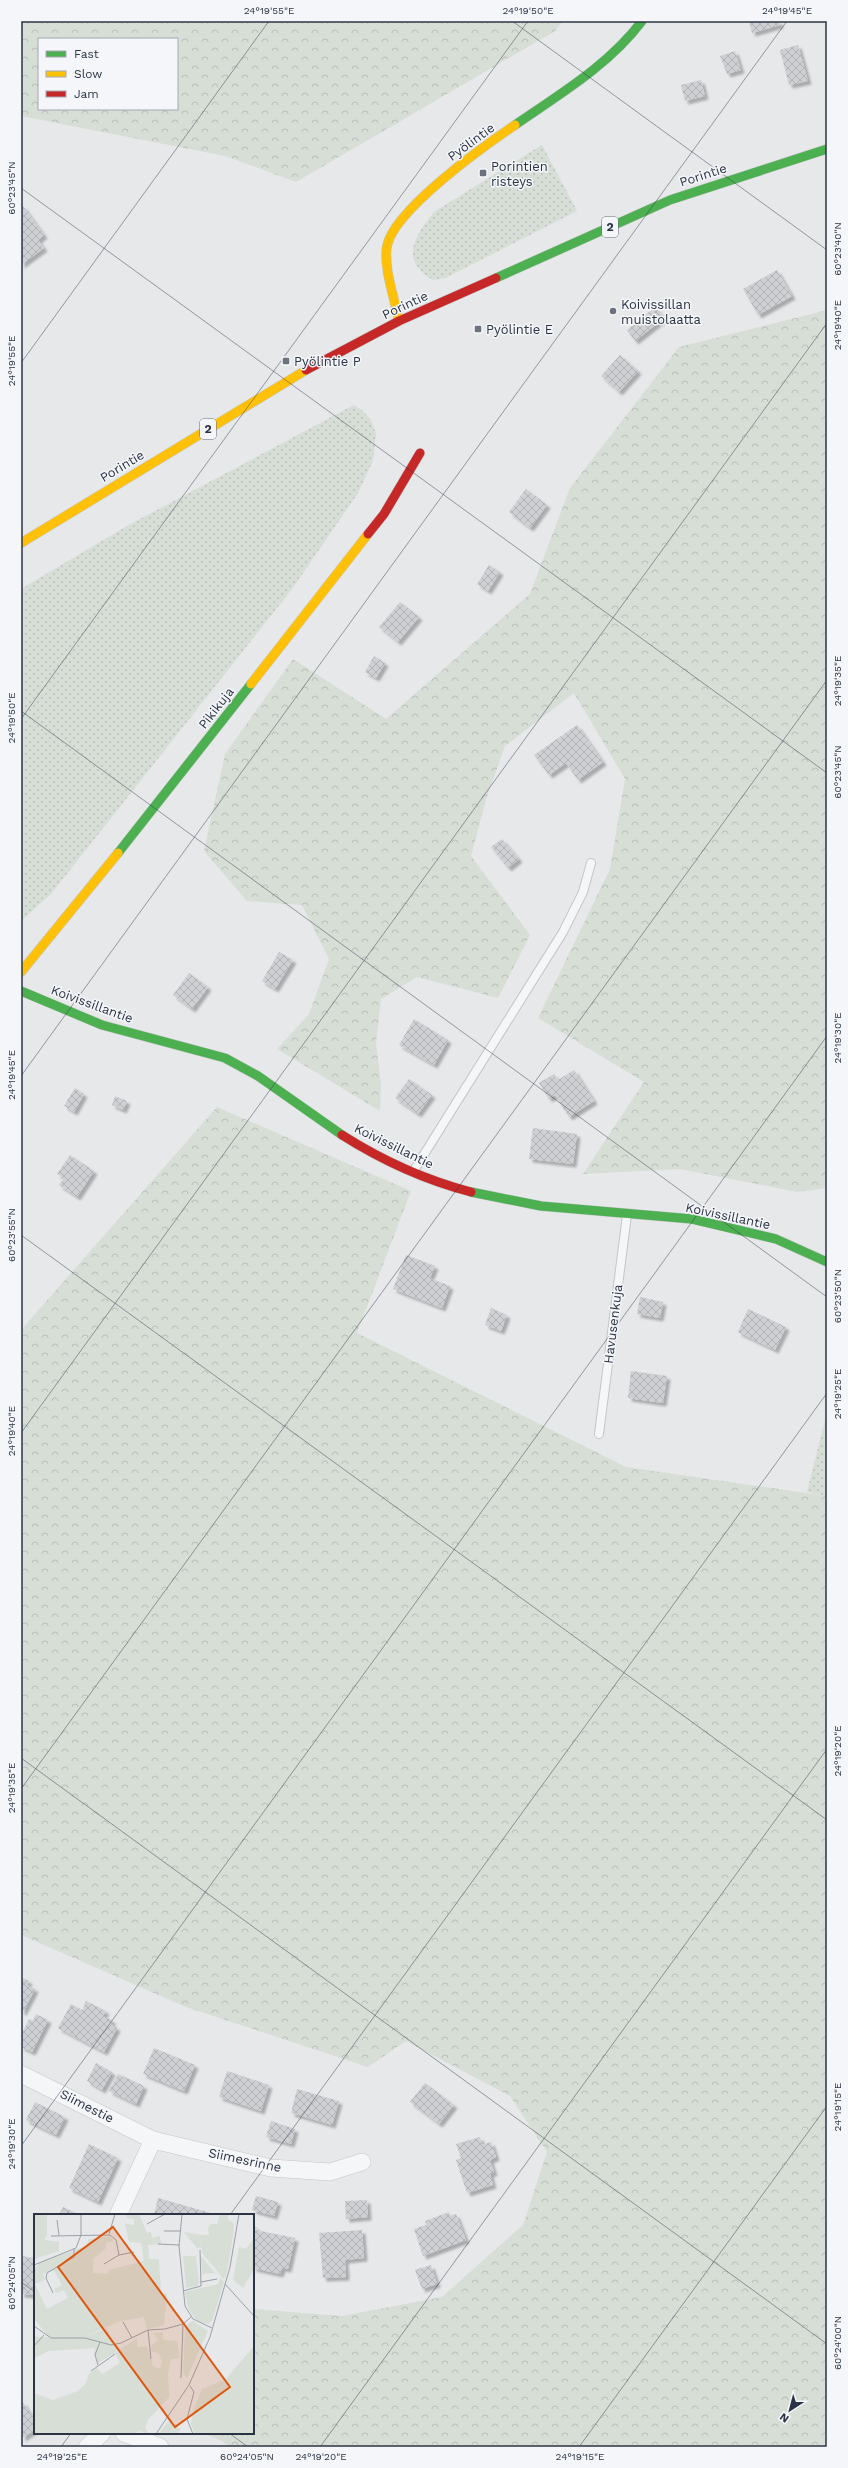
<svg xmlns="http://www.w3.org/2000/svg" width="848" height="2468" viewBox="0 0 848 2468" font-family="'Work Sans',sans-serif">
<style>
.green{fill:url(#green-dots)}
.forest{fill:url(#forest-crowns);fill-rule:evenodd}
.building{fill:url(#building-cross-hatch);filter:url(#shadow)}
.lines{fill:none;stroke-linecap:round;stroke-linejoin:round}
.lane-casing{stroke:#c4c6c8;stroke-width:10}
.street-casing{stroke:#c4c6c8;stroke-width:18}
.fast-casing{stroke:#c4c6c8;stroke-width:10}
.slow-casing{stroke:#c4c6c8;stroke-width:10}
.jam-casing{stroke:#c4c6c8;stroke-width:10}
.lane{stroke:#f5f6f7;stroke-width:8}
.street{stroke:#f5f6f7;stroke-width:17}
.fast{stroke:#4caf50;stroke-width:9}
.slow{stroke:#ffc107;stroke-width:9}
.jam{stroke:#c62828;stroke-width:9}
.ticks{fill:none;stroke:#2b3445;stroke-width:1;stroke-opacity:0.45}
.poi-dot{fill:#6c737f;stroke:#f4f6f9;stroke-width:1.5}
.labels{text-anchor:middle;dominant-baseline:central;stroke-width:3;stroke-linejoin:round;paint-order:stroke}
.shield{fill:#f4f6f9;stroke:#676e7b;stroke-width:1}
.shield-label{font-size:12px;font-weight:bold;fill:#2b3445}
.street-label{font-size:13px;fill:#2b3445;stroke:#f4f6f9}
.poi-label{font-size:13px;fill:#2b3445;stroke:#f4f6f9;text-anchor:start}
.inset-road{fill:none;stroke:#9ba0a8;stroke-width:1}
.view{fill:#df570f;fill-opacity:0.15;stroke:#df570f;stroke-width:2}
.inset-edge{fill:none;stroke:#2b3445;stroke-width:2}
.neatline{fill:none;stroke:#2b3445;stroke-width:1.5}
.ticks-label{font-size:10px;text-anchor:middle;fill:#2b3445}
</style>
<defs>
<pattern id="green-dots" width="8" height="8" patternUnits="userSpaceOnUse"><rect width="8" height="8" fill="#d6ded6"/><path d="M2 2h.1M6 6h.1" fill="none" stroke="#b8bfb9" stroke-width="1.8" stroke-linecap="round"/></pattern>
<pattern id="forest-crowns" width="20" height="18" patternUnits="userSpaceOnUse"><rect width="20" height="18" fill="#d6ded6"/><path d="M2 6a3 3 0 1 1 6 0M12 15a3 3 0 1 1 6 0" fill="none" stroke="#b8bfb9"/></pattern>
<pattern id="building-cross-hatch" width="8" height="8" patternUnits="userSpaceOnUse"><rect width="8" height="8" fill="#ced0d3"/><path d="M0 0l8 8M0 8l8-8" fill="none" stroke="#b1b3b6"/></pattern>
<filter id="shadow"><feDropShadow dx="3.5" dy="3.5" stdDeviation="1" flood-color="#0004"/></filter>
</defs>
<rect width="100%" height="100%" fill="#e6e8ea"/>
<path class="green" d="M542 145 577 211 445 278 433 280C399 260 414 237 434 212Z
M354 405 363 411 371 420 376 434 373 460 358 493 292 589 51 894 21 921V589L127 526Z
M827 1412V1496L807 1492Z"/>
<path class="forest" d="M21 21H563L555 31 296 182 225 156 21 116ZM39 39H177V109H39Z
M827 310V1188L797 1192 680 1169 583 1174 644 1082 538 1018 610 869 625 779 574 693 505 746 486 800 471 856 530 935 498 998 417 977 381 999 376 1043 381 1085 380 1111 277 1049 309 1014 329 959 302 905 247 901 204 851 225 754 293 659 386 719 530 594 570 488 679 347Z
M217 1107 411 1191 357 1333 626 1467 827 1496V2447H230L220 2440 202 2433H253V2309L342 2316 442 2297 523 2225 547 2152 510 2096 406 2041 368 2067 186 2007 21 1935V1330Z"/>
<path class="building" d="M749 21H779L780 25 752 33Z
M798 45 808 81 789 85 780 50Z
M735 51 741 70 727 74 720 56Z
M701 80 705 96 685 101 681 85Z
M23 206 44 235 38 240 44 248 21 265V208Z
M777 270 792 296 758 315 743 289Z
M655 307 664 318 635 341 627 330Z
M620 355 638 371 619 392 601 376Z
M526 489 547 505 530 528 509 512Z
M489 565 500 572 488 591 477 584Z
M400 602 419 617 398 642 379 627Z
M374 656 385 663 376 678 365 672Z
M577 725 603 762 578 780 566 763 549 775 534 755Z
M502 839 519 859 508 868 491 847Z
M279 952 293 960 275 989 262 981Z
M189 973 208 987 192 1009 173 995Z
M414 1019 448 1040 434 1065 399 1045Z
M574 1070 594 1101 569 1117 555 1095 549 1099 539 1083 554 1074 558 1080Z
M409 1079 432 1095 418 1114 395 1098Z
M75 1088 84 1094 74 1112 64 1106Z
M115 1096 127 1101 123 1110 112 1105Z
M533 1128 577 1134 573 1164 529 1159Z
M70 1155 94 1171 77 1197 59 1185 64 1178 57 1174Z
M406 1255 435 1266 430 1278 450 1286 442 1308 393 1289Z
M640 1297 663 1302 660 1318 637 1314Z
M491 1308 507 1315 501 1331 485 1325Z
M748 1309 786 1327 775 1350 738 1332Z
M631 1371 667 1376 663 1403 628 1398Z
M21 1977 29 1981 27 1985 35 1989 23 2012 21 2011Z
M86 2001 106 2011 103 2016 112 2020 111 2024 117 2028 104 2052 58 2028 71 2004 82 2010Z
M36 2014 48 2020 32 2052 21 2047V2035L29 2019 33 2021Z
M154 2048 195 2065 184 2091 143 2074Z
M96 2063 112 2072 102 2090 87 2081Z
M227 2071 269 2085 261 2111 219 2097Z
M118 2074 144 2086 136 2104 109 2091Z
M425 2083 454 2105 439 2124 410 2102Z
M297 2089 339 2101 332 2125 291 2113Z
M35 2102 65 2117 56 2135 26 2120Z
M271 2121 295 2129 291 2144 266 2137Z
M480 2137 482 2145 491 2142 496 2157 490 2160 494 2172 490 2174 493 2185 467 2193 456 2160 461 2158 456 2144Z
M89 2144 118 2158 98 2202 69 2188Z
M256 2196 278 2202 274 2216 252 2210Z
M158 2198 218 2215H154Z
M367 2200 368 2217 346 2219 345 2201Z
M63 2207 80 2215H59Z
M449 2212 450 2216 456 2214 466 2240 423 2256 414 2229 426 2225 425 2221Z
M253 2226 257 2227 256 2230 295 2238 288 2269 282 2268 280 2274 253 2268Z
M362 2230 364 2258 345 2260 346 2277 323 2278 319 2233Z
M21 2256 35 2258V2295L21 2294Z
M431 2265 437 2284 422 2289 415 2270Z
M23 2402 35 2422V2430L22 2438 21 2404Z"/>
<g class="lines">
<g class="lane-casing">
<path id="lane" d="M413 1172 563 932 583 892 591 863
M599 1434 627 1215"/>
</g>
<g class="street-casing">
<path id="street" d="M21 2074 153 2140 271 2168 330 2172 362 2162
M118 2215 153 2140
M124 2433 160 2447
M87 2447 102 2433"/>
</g>
<g class="fast-casing">
<path id="fast" d="M515 125C560 94 609 65 642 21
M496 278 670 200 827 149
M118 853 251 684
M21 991 102 1025 225 1058 258 1076 342 1135
M471 1192 541 1206 692 1219 776 1239 827 1262"/>
</g>
<g class="slow-casing">
<path id="slow" d="M399 321C395 300 383 267 387 246 394 210 484 146 515 125
M21 543 306 370
M251 684 368 534
M21 972 118 853"/>
</g>
<g class="jam-casing">
<path id="jam" d="M306 370 399 321 496 278
M368 534 384 514 420 453
M342 1135C383 1161 425 1180 471 1192"/>
</g>
<use href="#lane" class="lane"/>
<use href="#street" class="street"/>
<use href="#fast" class="fast"/>
<use href="#slow" class="slow"/>
<use href="#jam" class="jam"/>
</g>
<path class="ticks" d="M512 21 827 250M21 188 827 773M21 363 269 21M21 711 827 1297M21 719 528 21M21 1076 787 21M21 1235 827 1820M21 1433 827 323M21 1758 827 2344M21 1789 827 680M21 2146 827 1036M230 2215 827 1393M21 2282 35 2292M229 2433 248 2447M61 2447 71 2433M320 2447 827 1749M579 2447 827 2106"/>
<g class="poi-dot">
<rect x="479" y="169" width="8" height="8" rx="2"/>
<circle cx="613" cy="311" r="4"/>
<rect x="474" y="325" width="8" height="8" rx="2"/>
<rect x="282" y="357" width="8" height="8" rx="2"/>
</g>
<g class="labels">
<g class="shield">
<rect x="602" y="217" width="16" height="20" rx="3"/>
<rect x="200" y="419" width="16" height="20" rx="3"/>
</g>
<g class="shield-label">
<text x="610" y="227">2</text>
<text x="208" y="429">2</text>
</g>
<g class="street-label">
<text transform="translate(471 142) rotate(-36)">Pyölintie</text>
<text transform="translate(703 175) rotate(-18)">Porintie</text>
<text transform="translate(405 305) rotate(-25)">Porintie</text>
<text transform="translate(122 466) rotate(-31)">Porintie</text>
<text transform="translate(216 708) rotate(-52)">Pikikuja</text>
<text transform="translate(92 1004) rotate(20)">Koivissillantie</text>
<text transform="translate(394 1146) rotate(26)">Koivissillantie</text>
<text transform="translate(728 1216) rotate(12)">Koivissillantie</text>
<text transform="translate(613 1324) rotate(-83)">Havusenkuja</text>
<text transform="translate(87 2106) rotate(27)">Siimestie</text>
<text transform="translate(245 2160) rotate(12)">Siimesrinne</text>
</g>
<g class="poi-label">
<text x="491" y="166">Porintien<tspan x="491" dy="15">risteys</tspan></text>
<text x="621" y="304">Koivissillan<tspan x="621" dy="15">muistolaatta</tspan></text>
<text x="486" y="329">Pyölintie E</text>
<text x="294" y="361">Pyölintie P</text>
</g>
</g>
<g transform="translate(34 2214)">
<rect width="220" height="220" fill="#e6e8ea"/>
<path d="M150 18 168 21 167 33 163 34ZM149 42H162L165 69 163 72 152 74ZM167 42 181 59 168 60ZM194 52 191 64 189 65 181 54ZM186 64 190 68 178 107 175 110 166 108 161 105 154 93 151 78 184 70ZM159 107 174 117 153 164 149 158 151 117 152 111ZM73 114 84 137 64 149 60 139 61 134 15 137 0 144V123H50Z" fill="#d6ded6"/>
<path d="M0 0H13V21L10 26 25 28V37L0 45ZM92 0H105L113 19 117 18 118 24 126 22 127 30 114 31 115 45H125L127 79 133 80 130 111 113 115 110 103 86 107 50 123H15L0 105V55L6 48 52 32 55 25 76 22 79 27 72 29V34L59 45V59L73 60 75 56 110 47 107 29 95 28 91 10 100 11V5L93 4ZM20 56 28 71 20 75 22 79 30 76 34 84 13 95 1 70 11 66 9 60ZM186 0H194V5L200 10 199 22 194 52 181 54 168 39 167 33 168 21H175L174 14 177 10H183ZM220 24V55L209 74 199 66 205 33 212 35ZM129 118V126L143 127 146 144 137 145 134 159 135 183 114 206 111 214 115 220 106 217 98 220H0V179L19 186 44 177 52 169 55 160 63 154 68 160 86 149 81 139 103 124V133L113 132 119 152 126 155 128 148 125 140 117 137V132L124 126 119 119ZM220 132V220H161L157 210 159 197 168 175 192 165ZM135 207 147 215 143 220H124Z" fill="#d6ded6" fill-rule="evenodd"/>
<path class="inset-road" d="M148 0 145 32 151 92 159 105 178 114M23 6 25 21M113 10 131 0M130 17H146M75 20 81 0M17 22 76 21 82 26 85 41M124 30 145 31M70 50 85 41 100 38M0 51 42 34 47 21V0M167 68 183 65M191 70 220 102M149 77 167 72 166 36M19 79 12 64 13 59 40 43V35M89 108 98 124M0 112 17 124H51L77 131 87 129 114 116 131 115 149 110 157 103M114 116 117 145M0 132 10 121M64 151 61 141 66 128M57 157 81 140M147 164 149 110M156 172 160 178 153 205 159 220M122 220 155 171 176 123 196 53 205 0"/>
<path class="view" d="M79 13 196 173 141 213 24 53Z"/>
<rect width="220" height="220" class="inset-edge"/>
</g>
<rect width="848" height="2468" fill="none" stroke="#f4f6f9" stroke-width="44"/>
<rect x="38" y="38" width="140" height="72" fill="#f4f6f9" stroke="#a4a8b1"/>
<rect x="46" y="51" width="20" height="6" fill="#4caf50" stroke="#a4a8b1"/>
<text x="74" y="58" font-size="12" fill="#2b3445">Fast</text>
<rect x="46" y="71" width="20" height="6" fill="#ffc107" stroke="#a4a8b1"/>
<text x="74" y="78" font-size="12" fill="#2b3445">Slow</text>
<rect x="46" y="91" width="20" height="6" fill="#c62828" stroke="#a4a8b1"/>
<text x="74" y="98" font-size="12" fill="#2b3445">Jam</text>
<g transform="translate(790 2410) rotate(216)" stroke="#f4f6f9" stroke-width="3" paint-order="stroke">
<path d="M0-3L7 15L0 10L-7 15Z" fill="#2b3445"/>
<text y="-6" font-size="11" font-weight="bold" text-anchor="middle" fill="#2b3445">N</text>
</g>
<rect x="22" y="22" width="804" height="2424" class="neatline"/>
<g class="ticks-label">
<text x="269" y="14">24°19'55"E</text>
<text x="528" y="14">24°19'50"E</text>
<text x="787" y="14">24°19'45"E</text>
<text transform="translate(11 188) rotate(-90)" y="4">60°23'45"N</text>
<text transform="translate(837 249) rotate(-90)" y="4">60°23'40"N</text>
<text transform="translate(837 325) rotate(-90)" y="4">24°19'40"E</text>
<text transform="translate(11 361) rotate(-90)" y="4">24°19'55"E</text>
<text transform="translate(837 681) rotate(-90)" y="4">24°19'35"E</text>
<text transform="translate(11 718) rotate(-90)" y="4">24°19'50"E</text>
<text transform="translate(837 772) rotate(-90)" y="4">60°23'45"N</text>
<text transform="translate(837 1038) rotate(-90)" y="4">24°19'30"E</text>
<text transform="translate(11 1075) rotate(-90)" y="4">24°19'45"E</text>
<text transform="translate(11 1235) rotate(-90)" y="4">60°23'55"N</text>
<text transform="translate(837 1296) rotate(-90)" y="4">60°23'50"N</text>
<text transform="translate(837 1394) rotate(-90)" y="4">24°19'25"E</text>
<text transform="translate(11 1431) rotate(-90)" y="4">24°19'40"E</text>
<text transform="translate(837 1751) rotate(-90)" y="4">24°19'20"E</text>
<text transform="translate(11 1788) rotate(-90)" y="4">24°19'35"E</text>
<text transform="translate(837 2107) rotate(-90)" y="4">24°19'15"E</text>
<text transform="translate(11 2144) rotate(-90)" y="4">24°19'30"E</text>
<text transform="translate(11 2283) rotate(-90)" y="4">60°24'05"N</text>
<text transform="translate(837 2343) rotate(-90)" y="4">60°24'00"N</text>
<text x="62" y="2460">24°19'25"E</text>
<text x="247" y="2460">60°24'05"N</text>
<text x="321" y="2460">24°19'20"E</text>
<text x="580" y="2460">24°19'15"E</text>
</g>
</svg>
